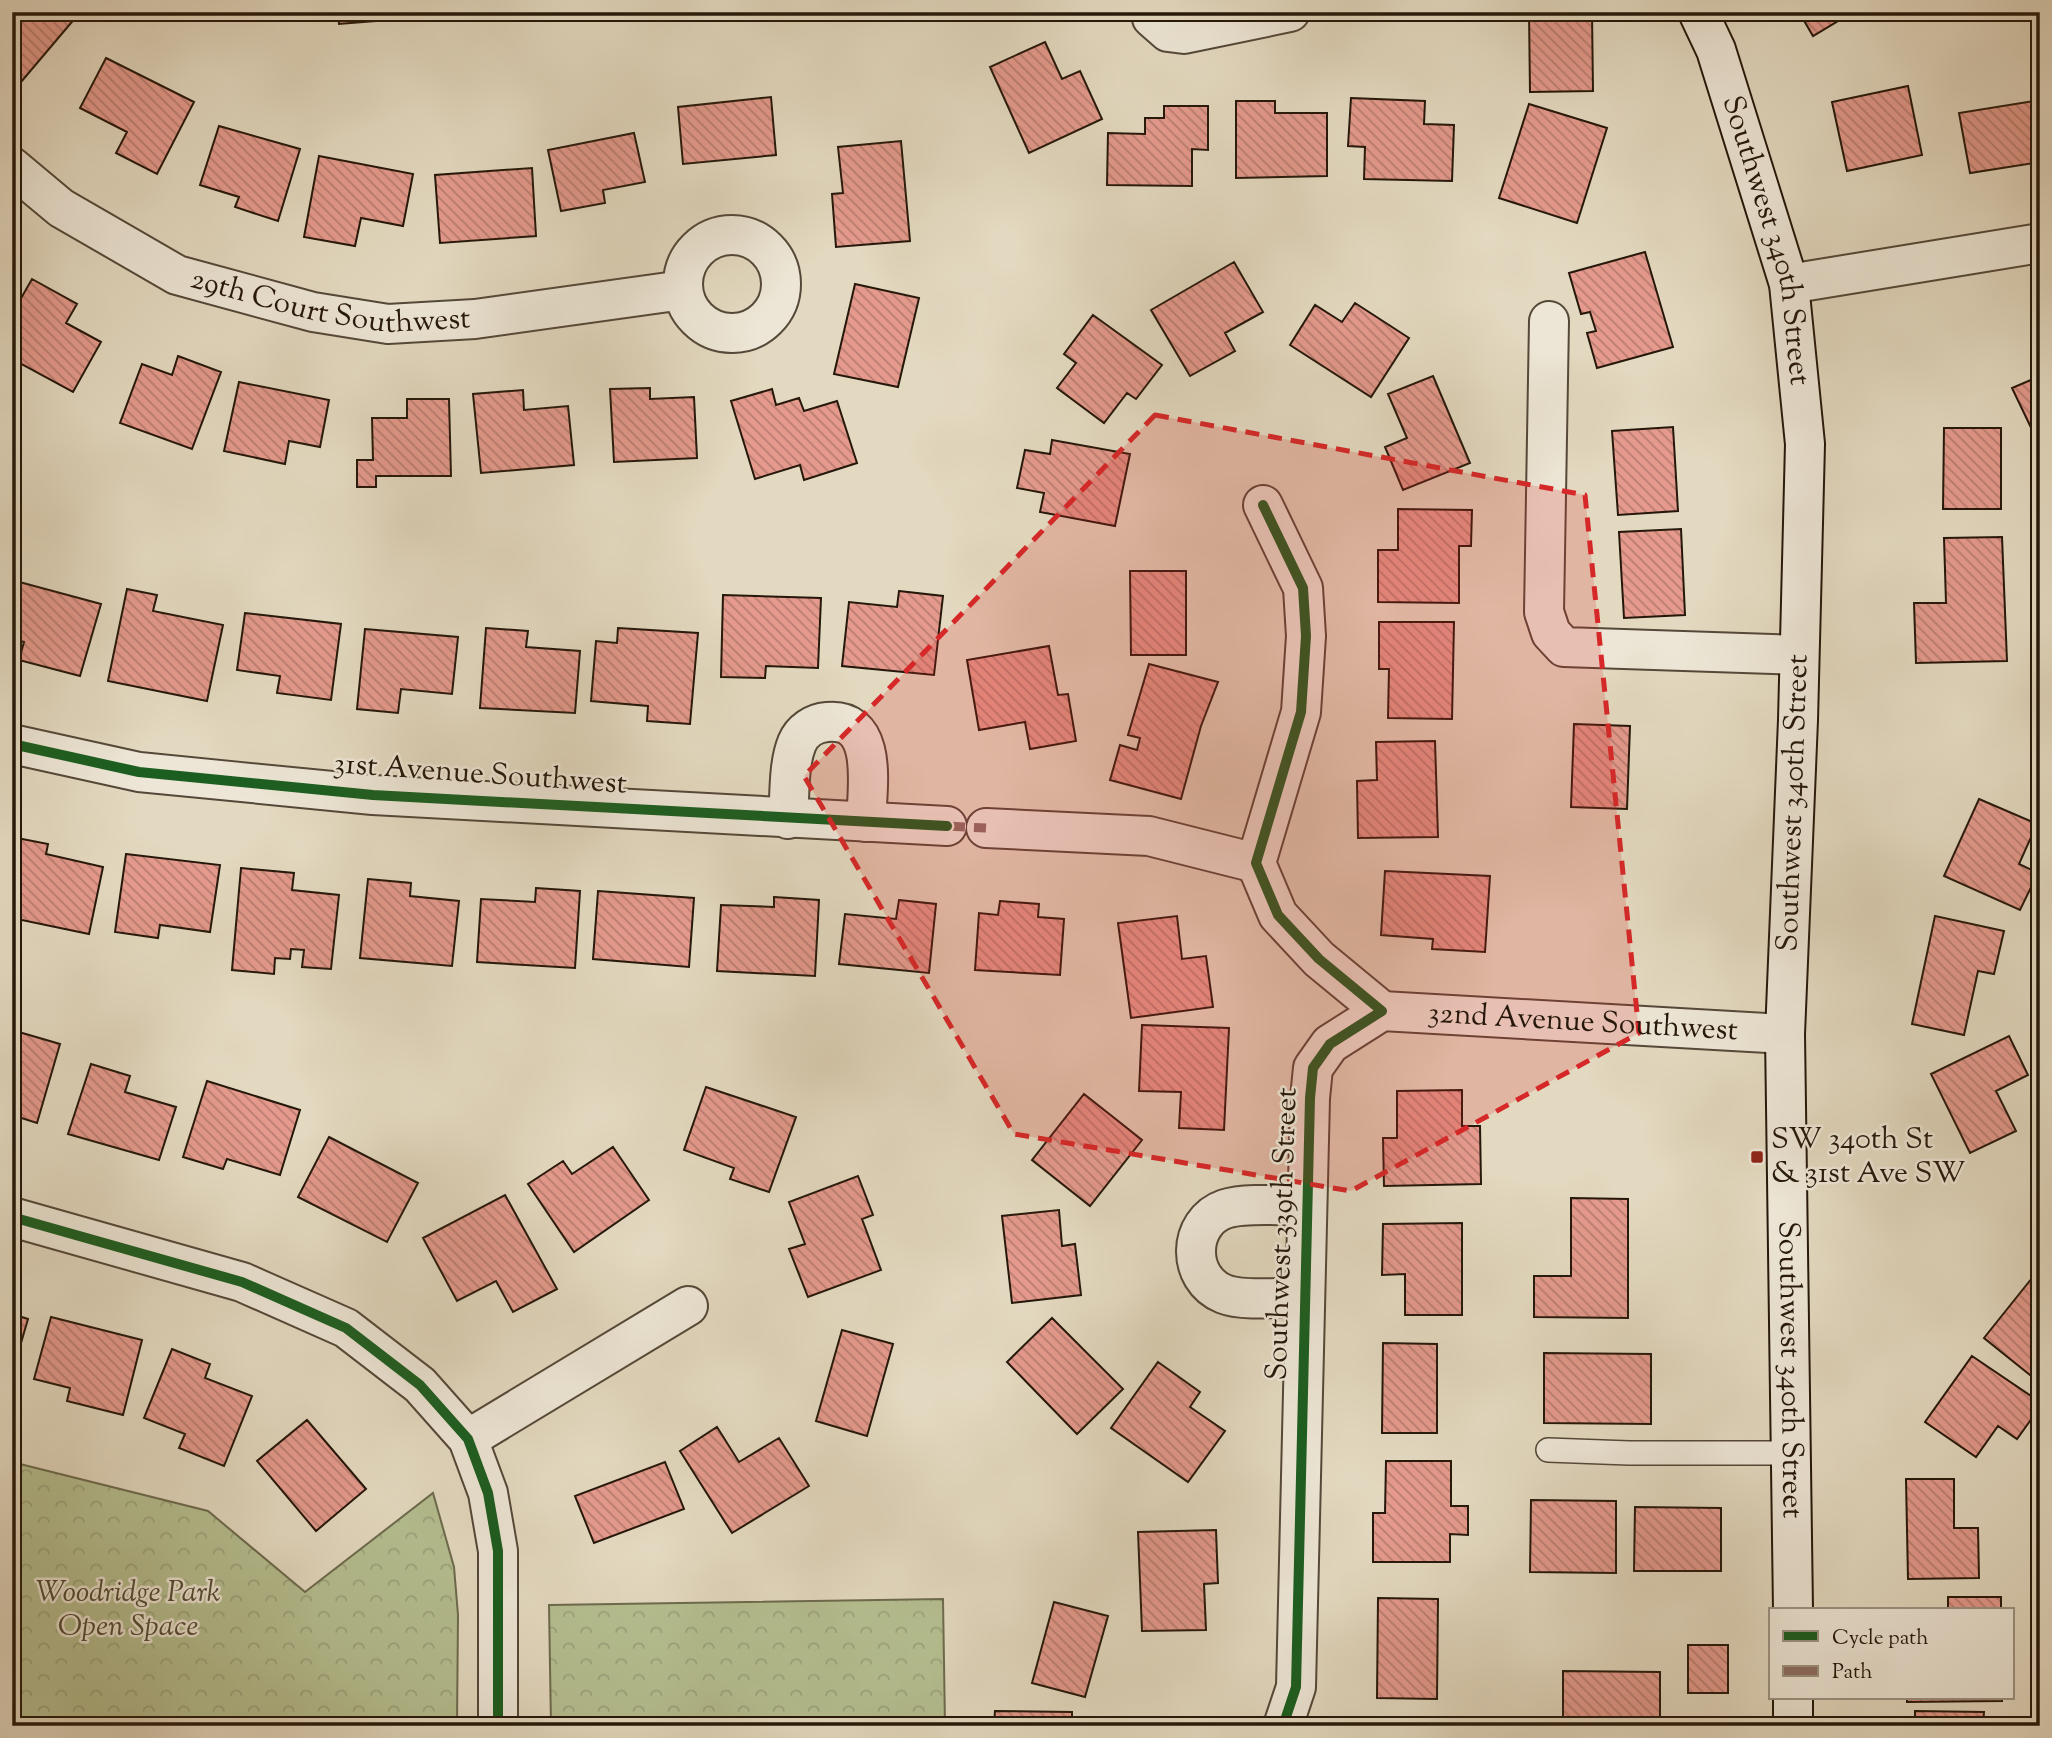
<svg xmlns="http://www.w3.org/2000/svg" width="2052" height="1738" viewBox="0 0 2052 1738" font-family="'Sorts Mill Goudy',serif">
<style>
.forest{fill:url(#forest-crowns);stroke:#6d6b4e;stroke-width:2}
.building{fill:url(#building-back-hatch);stroke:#25170a;stroke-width:2}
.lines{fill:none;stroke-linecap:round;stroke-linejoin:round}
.lane-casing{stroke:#544838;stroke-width:26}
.street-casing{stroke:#544838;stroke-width:42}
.secondary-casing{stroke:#25170a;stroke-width:42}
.lane{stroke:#ede6d6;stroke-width:23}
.street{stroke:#ede6d6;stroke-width:38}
.secondary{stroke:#ede6d6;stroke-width:38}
.quiet{stroke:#8d6e63;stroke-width:9;stroke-dasharray:18 9;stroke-linecap:butt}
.cycleway-casing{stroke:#ede6d6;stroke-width:15}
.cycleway{stroke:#1b5e20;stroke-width:10}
.marked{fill:#d62828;fill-opacity:0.2;stroke:#d62828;stroke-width:5;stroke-dasharray:14 9;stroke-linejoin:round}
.poi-dot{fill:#8f2418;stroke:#ede6d6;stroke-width:2.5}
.labels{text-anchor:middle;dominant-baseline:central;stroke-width:5;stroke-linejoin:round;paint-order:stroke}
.street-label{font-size:30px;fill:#25170a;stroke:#ede6d6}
.poi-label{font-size:30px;fill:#25170a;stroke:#ede6d6;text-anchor:start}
.park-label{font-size:30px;font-style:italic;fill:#504932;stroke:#ede6d6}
</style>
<defs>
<pattern id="forest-crowns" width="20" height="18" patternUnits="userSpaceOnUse" patternTransform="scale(1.75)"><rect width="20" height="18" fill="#b5bf91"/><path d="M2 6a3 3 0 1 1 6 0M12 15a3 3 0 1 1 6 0" fill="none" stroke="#9ca37c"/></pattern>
<pattern id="building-back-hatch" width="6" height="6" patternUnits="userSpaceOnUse" patternTransform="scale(1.75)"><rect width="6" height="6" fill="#e59a8d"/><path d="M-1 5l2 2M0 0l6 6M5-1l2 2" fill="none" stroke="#b97d71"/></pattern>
</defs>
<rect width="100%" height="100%" fill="#e3d9c0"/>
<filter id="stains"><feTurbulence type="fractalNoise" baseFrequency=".00286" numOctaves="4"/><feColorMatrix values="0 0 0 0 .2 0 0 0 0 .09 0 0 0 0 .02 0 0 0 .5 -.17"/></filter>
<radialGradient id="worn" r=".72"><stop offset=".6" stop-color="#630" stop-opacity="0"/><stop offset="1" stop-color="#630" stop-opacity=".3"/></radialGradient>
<path class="forest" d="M12 1462 208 1511 305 1592 433 1493 454 1567 458 1615 457 1726H12Z
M943 1599 945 1726H551L549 1605Z"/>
<path class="building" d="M12 12H70L76 17 21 82 12 75Z
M338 12H426V17L339 24Z
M1529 12H1592L1593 91 1530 92Z
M1799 12H1853L1813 36Z
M1045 42 1062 79 1080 71 1102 119 1029 153 990 67Z
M106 58 194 102 157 174 116 153 127 132 80 108Z
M1908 86 1922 155 1847 171 1832 102Z
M771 97 776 155 683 164 678 107Z
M1351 98 1425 101 1424 124 1454 125 1452 181 1364 179 1365 147 1348 146Z
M2040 100V162L1970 173 1959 113Z
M1236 101H1275V113H1327V176L1236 178Z
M1529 104 1607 128 1577 223 1499 198Z
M1164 106H1208V150L1192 149V186L1107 185 1108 133 1145 134V118H1164Z
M219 126 300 149 278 221 235 207 239 197 200 185Z
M634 133 645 182 603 190 605 203 561 211 548 150Z
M901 141 910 241 836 247 832 194 843 193 838 147Z
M319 156 413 174 403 226 361 218 355 246 304 237Z
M532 168 536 236 440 243 435 175Z
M1645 252 1673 347 1597 368 1587 333 1596 331 1590 312 1581 314 1569 273Z
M1234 262 1263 312 1225 333 1235 351 1190 376 1151 310Z
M32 279 77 304 66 323 101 342 73 392 12 359V314Z
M855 284 919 298 898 387 834 374Z
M1355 303 1409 338 1371 397 1290 345 1315 305 1342 322Z
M1093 315 1162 365 1136 399 1127 393 1104 423 1057 388 1076 363 1064 354Z
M178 356 221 372 192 449 120 423 142 364 172 375Z
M1433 376 1470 463 1403 490 1385 447 1407 438 1388 394Z
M2040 376V434L2035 436 2012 388Z
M239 382 329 400 320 447 289 441 285 464 224 451Z
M650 388V399L694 397 697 458 614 462 610 389Z
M772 389 776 405 799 398 804 411 837 401 857 463 804 480 800 465 755 479 731 401Z
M523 390 524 410 568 406 574 465 481 473 473 394Z
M407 399H449L451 476H376V487H357V460H373L372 418H407Z
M1673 427 1678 511 1618 515 1612 431Z
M1944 428H2001V509H1943Z
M1052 440 1130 454 1115 526 1040 512 1044 493 1017 488 1025 450 1050 454Z
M1398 509 1472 510 1471 546H1459V603L1378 602V550H1398Z
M1681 529 1685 615 1624 618 1619 532Z
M2002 537 2007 661 1916 663 1914 603H1946L1944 538Z
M1130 571H1186V655H1131Z
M12 580 101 604 80 676 19 660 24 642 12 639Z
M127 589 157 595 153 611 223 625 207 701 108 681Z
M899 591 943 596 934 675 842 666 849 602 897 607Z
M723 595 821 598 818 668 766 666 765 678 721 677Z
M245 613 341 624 331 700 277 693 280 676 237 670Z
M1379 622H1454L1452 719 1388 718 1389 669H1379Z
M486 628 528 631 526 647 580 651 575 713 480 708Z
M618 628 698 633 690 724 647 721 648 706 591 701 596 641 617 643Z
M365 629 458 637 452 694 401 689 398 713 357 709Z
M1049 646 1058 695 1068 694 1076 741 1030 749 1025 722 979 730 967 660Z
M1149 664 1218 682 1201 726 1181 799 1110 780 1120 745 1137 750 1140 738 1128 735Z
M1574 724 1630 726 1627 809 1571 807Z
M1435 741 1438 837 1358 838 1357 781 1377 780 1376 742Z
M1979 799 2037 824 2019 864 2038 873 2020 910 1944 876Z
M12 837 48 844 46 854 103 867 89 934 12 918Z
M126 854 220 865 210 932 160 925 158 938 115 932Z
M241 868 294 873 292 890 339 895 331 969 302 967 304 950 291 949 290 959 275 958 274 974 232 970Z
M1385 871 1490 876 1485 952 1432 949 1433 939 1381 935Z
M368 879 411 883 410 896 459 901 452 966 360 958Z
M536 888 580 891 575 968 477 962 481 899 535 902Z
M598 891 694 898 689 967 593 959Z
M774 897 819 900 815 976 717 971 721 905 774 907Z
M899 900 936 904 929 973 839 964 845 914 896 919Z
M1000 901 1039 904 1038 917 1064 919 1060 975 975 970 979 913 998 915Z
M1177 916 1182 959 1206 956 1213 1007 1131 1018 1118 923Z
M1935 916 2004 931 1994 974 1978 971 1964 1035 1912 1024Z
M1142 1025 1229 1028 1224 1130 1179 1128 1181 1092 1139 1091Z
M12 1030 60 1044 37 1123 12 1115Z
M2009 1036 2028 1075 1996 1091 2016 1131 1970 1153 1931 1074Z
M91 1064 130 1076 125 1092 176 1107 159 1160 68 1134Z
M207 1081 300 1110 280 1175 227 1159 223 1169 183 1157Z
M706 1087 796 1117 769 1192 730 1179 734 1168 684 1150Z
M1462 1090V1126H1480L1481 1184 1384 1186 1383 1138H1397V1091Z
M1084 1094 1142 1140 1090 1206 1032 1160Z
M329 1137 418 1183 387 1242 298 1197Z
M613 1147 649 1200 574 1252 528 1184 563 1161 572 1174Z
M858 1176 873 1215 862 1219 881 1270 808 1297 789 1249 805 1244 789 1202Z
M505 1195 557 1289 513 1312 496 1281 457 1301 423 1238Z
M1571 1198 1628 1199V1318L1534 1317V1276H1571Z
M1059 1210 1062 1246 1075 1244 1081 1295 1012 1303 1002 1216Z
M1462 1223V1315H1405V1274L1382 1275 1383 1224Z
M2040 1268V1373L2035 1379 1984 1338Z
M12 1314 28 1319 12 1374Z
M51 1317 142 1340 123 1415 67 1401 70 1388 34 1379Z
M1052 1318 1123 1389 1077 1434 1007 1362Z
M842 1330 893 1344 867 1436 816 1421Z
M1383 1343 1437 1344V1433H1382Z
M172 1349 210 1364 205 1378 252 1396 224 1466 179 1448 185 1434 144 1418Z
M1544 1353 1651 1354V1424L1544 1423Z
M1972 1356 2040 1402V1407L2017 1439 1998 1426 1976 1457 1925 1422Z
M1158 1362 1200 1392 1190 1407 1225 1431 1188 1482 1111 1428Z
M307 1420 366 1489 316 1531 257 1461Z
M717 1427 739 1462 779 1438 809 1486 732 1533 680 1451Z
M1386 1461H1451V1506H1468V1535L1450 1534V1562H1373V1513H1385Z
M665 1462 684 1509 594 1543 575 1496Z
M1906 1479H1954V1528H1978L1979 1578 1908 1579Z
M1531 1500 1616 1501V1573L1530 1572Z
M1635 1507 1721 1508V1571H1634Z
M1216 1530 1218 1583 1204 1584 1206 1630 1142 1631 1138 1532Z
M1948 1597H2001V1610H1948Z
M1378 1598 1438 1599 1437 1699 1377 1698Z
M1054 1602 1108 1616 1085 1697 1032 1683Z
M1688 1645H1728V1693H1688Z
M1563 1671 1660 1672V1726H1563Z
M1907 1698H2002V1701L1907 1702Z
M995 1711 1072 1712V1726H994Z
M1915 1711 1984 1712 1983 1726H1915Z
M1376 1719H1458V1726H1376Z"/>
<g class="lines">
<g class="lane-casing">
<path id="lane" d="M1548 1450 1629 1453H1792"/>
</g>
<g class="street-casing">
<g id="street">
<path d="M1152 12V18L1168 32 1184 34 1290 12"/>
<path id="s1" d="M12 167 61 208 177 275 313 312 388 324 475 319 683 290"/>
<circle cx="732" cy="284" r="49"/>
<path d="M1789 284 2040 243"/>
<path d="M1549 321 1544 612 1551 633 1564 647 1799 655"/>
<path d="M1263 505 1303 588 1306 636 1301 712 1256 863 1278 915 1319 959 1382 1011 1330 1044 1313 1068 1310 1098 1296 1687 1283 1726"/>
<path d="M12 744 139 772 373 795 947 826"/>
<path d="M788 819C790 795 788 765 797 743 802 731 814 723 827 722 880 717 867 789 866 822"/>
<path d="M986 828 1149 836 1256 863"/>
<path id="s2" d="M1382 1011 1785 1034"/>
<path d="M12 1217 242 1282 346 1328 420 1385 468 1439 488 1493 498 1551V1726"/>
<path d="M1305 1297C1282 1297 1244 1302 1224 1294 1186 1279 1187 1222 1225 1209 1247 1202 1284 1206 1307 1206"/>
<path d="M468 1439 688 1306"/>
</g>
</g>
<g class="secondary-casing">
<g id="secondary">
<path id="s3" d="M1698 12 1716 50 1789 284 1805 444 1798 720 1785 1034 1793 1610"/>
<path d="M1793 1698V1726"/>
</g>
</g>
<use href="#lane" class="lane"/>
<use href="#street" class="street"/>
<use href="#secondary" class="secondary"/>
<path class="quiet" d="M947 826 986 828"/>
<g class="cycleway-casing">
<path id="cycleway" d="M1263 505 1303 588 1306 636 1301 712 1256 863 1278 915 1319 959 1382 1011 1330 1044 1313 1068 1310 1098 1296 1687 1283 1726
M12 744 139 772 373 795 947 826
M12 1217 242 1282 346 1328 420 1385 468 1439 488 1493 498 1551V1726"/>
</g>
<use href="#cycleway" class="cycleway"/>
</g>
<path class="marked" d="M1155 415 1585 495 1639 1033 1351 1191 1014 1134 804 776Z"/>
<rect class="poi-dot" x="1750" y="1150" width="14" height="14" rx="3.5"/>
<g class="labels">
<g class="street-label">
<text stroke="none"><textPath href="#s3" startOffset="240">Southwest 340th Street</textPath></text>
<text stroke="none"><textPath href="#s1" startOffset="355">29th Court Southwest</textPath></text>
<text transform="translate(480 775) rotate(4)">31st Avenue Southwest</text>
<text transform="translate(1794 803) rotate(-88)">Southwest 340th Street</text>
<text stroke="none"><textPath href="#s2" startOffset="201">32nd Avenue Southwest</textPath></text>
<text transform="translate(1283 1234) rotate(-88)">Southwest 339th Street</text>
<text stroke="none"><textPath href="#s3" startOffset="1374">Southwest 340th Street</textPath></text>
</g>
<g class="poi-label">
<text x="1771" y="1140">SW 340th St<tspan x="1771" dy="34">&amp; 31st Ave SW</tspan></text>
</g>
<g class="park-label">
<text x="128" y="1593">Woodridge Park<tspan x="128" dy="34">Open Space</tspan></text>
</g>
</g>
<rect width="2052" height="1738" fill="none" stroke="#e3d9c0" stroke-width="42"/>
<rect x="14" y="14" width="2024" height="1710" fill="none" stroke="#25170a" stroke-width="3.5"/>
<rect x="21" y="21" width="2010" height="1696" fill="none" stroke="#25170a" stroke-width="2"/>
<rect x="1769" y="1608" width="245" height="91" fill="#ede6d6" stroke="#9d9384" stroke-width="2"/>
<rect x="1783" y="1631" width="35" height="10" fill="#1b5e20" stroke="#9d9384" stroke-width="2"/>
<text x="1832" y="1644" font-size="21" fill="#25170a">Cycle path</text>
<rect x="1783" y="1666" width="35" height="10" fill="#8d6e63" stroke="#9d9384" stroke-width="2"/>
<text x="1832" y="1678" font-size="21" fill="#25170a">Path</text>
<rect width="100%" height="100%" filter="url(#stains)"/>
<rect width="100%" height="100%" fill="url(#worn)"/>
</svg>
